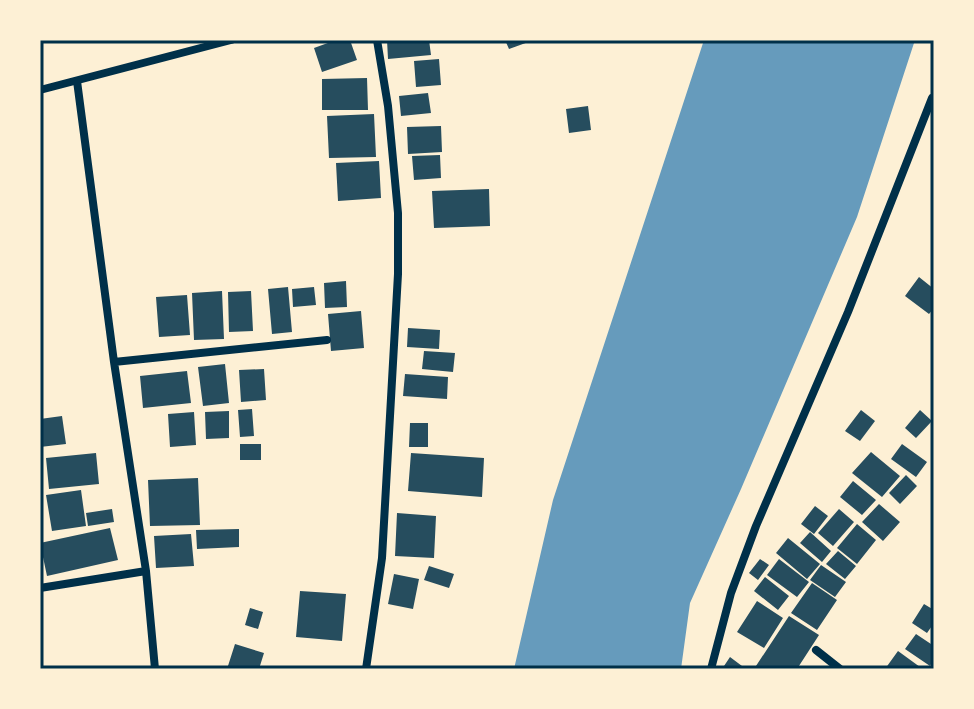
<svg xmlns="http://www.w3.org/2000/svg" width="974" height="709" viewBox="0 0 974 709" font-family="Commissioner,sans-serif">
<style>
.water{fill:#669bbc}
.building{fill:#264d5e}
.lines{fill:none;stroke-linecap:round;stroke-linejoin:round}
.minor{stroke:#003049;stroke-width:8}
.neatline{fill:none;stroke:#003049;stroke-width:3}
</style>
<rect width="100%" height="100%" fill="#fdf0d5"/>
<path class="water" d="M704 40H915L857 217 741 489 690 603 681 669H514L553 500Z"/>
<path class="building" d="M336 40H350L357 60 322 72 314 48Z
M387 40H429L431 55 388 59Z
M505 40H534L509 49Z
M439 59 441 85 416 87 414 61Z
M367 78 368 110H322V79Z
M428 93 431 113 401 116 399 96Z
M588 106 591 130 569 133 566 109Z
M374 114 376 157 329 158 327 116Z
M441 126 442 152 408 154 407 127Z
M440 155 441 178 414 180 412 156Z
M379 161 381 198 338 201 336 163Z
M489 189 490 226 434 228 432 191Z
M919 277 934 289V308L929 314 905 296Z
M346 281 347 307 325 308 324 283Z
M288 287 292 332 272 334 268 289Z
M314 287 316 305 293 307 292 289Z
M222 291 224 339 194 340 192 293Z
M251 291 253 331 229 332 228 292Z
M187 295 190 335 159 337 156 297Z
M361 311 364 348 331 351 328 314Z
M408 328 440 330 439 349 407 347Z
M424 351 455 353 453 372 422 369Z
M225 364 229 403 203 406 198 367Z
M264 369 266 400 241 402 239 370Z
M187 371 191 403 143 408 140 376Z
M405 374 448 377 447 399 403 396Z
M252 409 254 436 240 437 238 410Z
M861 410 875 421 860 441 845 431Z
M920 410 932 421 916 438 905 428Z
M229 411V438L206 439 205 412Z
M194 412 196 445 170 447 168 414Z
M62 416 66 444 40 447V419Z
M410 423H428V447H409Z
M240 444H261V460H240Z
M902 444 927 462 916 477 891 459Z
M871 452 900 476 882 497 852 473Z
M96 453 99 484 49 489 46 458Z
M411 453 484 458 482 497 408 491Z
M906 475 917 486 900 504 889 493Z
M198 478 200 525 150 526 148 480Z
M853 481 876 500 862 515 840 497Z
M81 490 86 526 52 531 46 495Z
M879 504 900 522 883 541 862 522Z
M815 506 828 516 814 534 801 524Z
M112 509 114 522 88 526 86 513Z
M839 509 854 522 833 546 818 533Z
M397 513 436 516 434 558 395 556Z
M857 524 876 540 857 564 837 548Z
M110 528 118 560 47 576 40 543Z
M239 529V547L197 549 196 530Z
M810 532 831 551 822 562 800 543Z
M191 534 194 566 156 568 154 536Z
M788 538 820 564 807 579 776 553Z
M838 551 856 566 845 579 826 564Z
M760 559 769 565 758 580 749 573Z
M779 559 809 582 797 597 767 575Z
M821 565 846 582 835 597 810 580Z
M429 566 454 574 449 588 424 580Z
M394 574 419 579 413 609 388 604Z
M765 577 789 596 778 610 754 591Z
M812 583 837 600 817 630 791 613Z
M300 591 346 594 342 641 296 637Z
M757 601 783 618 764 648 737 632Z
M924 604 934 610V623L927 633 912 623Z
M250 608 263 612 258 629 245 625Z
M789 616 819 635 797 669H754Z
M916 634 934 646V659L930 666 905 649Z
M235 644 264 653 259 669H227Z
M898 651 920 667 919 669H885Z
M730 657 746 669H722Z"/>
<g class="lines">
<path class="minor" d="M77 81 114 362 146 571 155 669
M40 90 231 40
M114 362 327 340
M40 588 146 571
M816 650 840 669
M366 669 382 558 398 274V213L388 106 377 40
M711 669 731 593 756 526 848 312 932 98"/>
</g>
<rect width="974" height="709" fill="none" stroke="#fdf0d5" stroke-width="84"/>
<rect x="42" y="42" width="890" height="625" class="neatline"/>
</svg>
